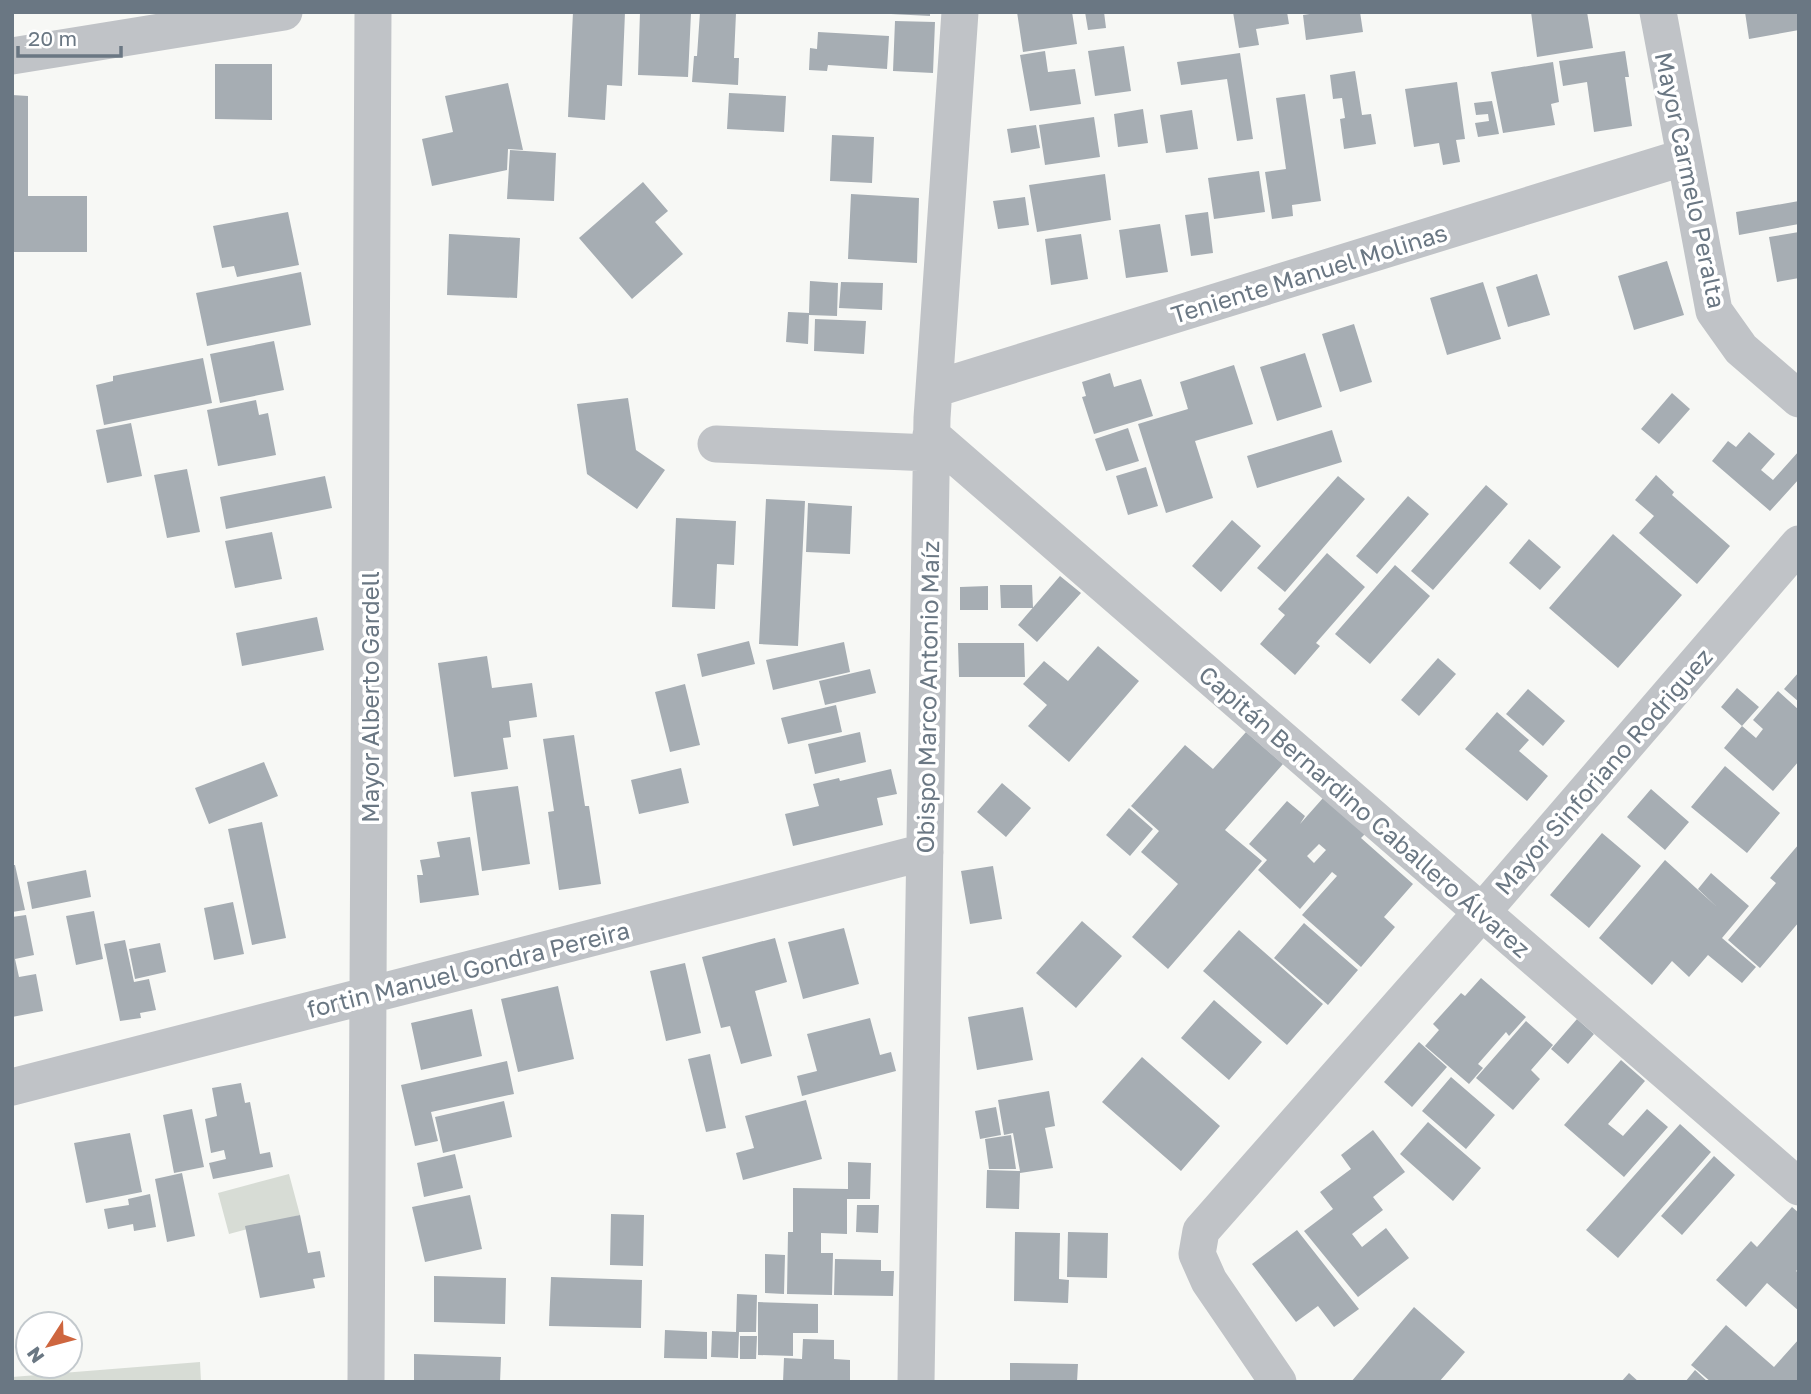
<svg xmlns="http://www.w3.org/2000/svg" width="1811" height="1394" viewBox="0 0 1811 1394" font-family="'Golos Text',sans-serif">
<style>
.green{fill:#d7dcd5}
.building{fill:#a6adb3;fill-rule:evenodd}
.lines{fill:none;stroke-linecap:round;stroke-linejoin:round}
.minor{stroke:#c0c3c7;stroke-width:37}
.labels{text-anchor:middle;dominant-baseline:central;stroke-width:7;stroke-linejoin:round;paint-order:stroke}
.street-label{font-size:24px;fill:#6a7783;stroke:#fff}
</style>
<rect width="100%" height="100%" fill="#f7f8f5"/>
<path class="green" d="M289 1174 300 1215 229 1234 218 1193Z
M200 1362 201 1382H12V1377Z"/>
<path class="building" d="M573 12H625L622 86 607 85 605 120 568 117Z
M640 12 691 13 688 77 638 75Z
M700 12 736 13 734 58H739L738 85 692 82 694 56H697Z
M891 12H930V16L891 14Z
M1017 12H1072L1077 44 1023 52Z
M1085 12H1104L1106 28 1088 30Z
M1233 12H1287L1289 24 1256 29 1259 45 1239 48Z
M1323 12H1360L1363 32 1306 40 1303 15Z
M1531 12H1587L1593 48 1537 57Z
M1745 12H1799V30L1749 39Z
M895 21 935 22 933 73 893 71Z
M818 32 889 36 887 69 828 65 827 71 809 70 810 48 817 49Z
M1124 46 1131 91 1095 96 1088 51Z
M1045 51 1048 72 1075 69 1081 104 1030 111 1020 55Z
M1625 51 1629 77H1625L1632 126 1594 132 1587 82 1563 86 1559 61Z
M1240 53 1253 139 1237 141 1227 79 1181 85 1177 62Z
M1553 62 1559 102 1551 104 1555 125 1503 133 1491 72Z
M215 64H272V120L215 119Z
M1355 71 1362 115 1371 114 1376 144 1344 149 1340 119 1345 118 1342 98 1333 99 1330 75Z
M1457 82 1465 139 1456 140 1460 162 1443 165 1439 143 1414 147 1405 89Z
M508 83 523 150 508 149 507 170 432 186 422 139 453 132 445 96Z
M729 93 786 96 784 132 727 129Z
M1305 94 1321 201 1292 205 1293 216 1272 219 1265 172 1286 169 1276 98Z
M12 95 28 96V196H87V252H12Z
M1492 101 1499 134 1478 137 1475 123 1489 121 1488 114 1476 115 1474 103Z
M1143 109 1148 143 1118 147 1114 114Z
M1192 110 1198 149 1166 153 1160 115Z
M1094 117 1100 157 1045 165 1039 125Z
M1036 125 1040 148 1011 153 1007 129Z
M832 135 874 137 872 183 830 181Z
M510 150 556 153 554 201 507 199Z
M1259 171 1265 212 1214 219 1208 178Z
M1105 174 1111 220 1037 232 1029 185Z
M643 182 668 211 655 222 683 254 632 299 579 238Z
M851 194 919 198 917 263 848 259Z
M1025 197 1029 225 998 229 993 201Z
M1799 201V224L1739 235 1736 212Z
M288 212 299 265 237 277 234 266 222 268 213 226Z
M1208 212 1213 253 1191 256 1185 215Z
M1160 224 1168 272 1126 278 1119 230Z
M1799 232V278L1777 282 1769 237Z
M449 234 520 238 517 298 447 295Z
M1081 234 1088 279 1051 285 1045 239Z
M1667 261 1684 315 1634 330 1618 276Z
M301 272 311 325 207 346 196 293Z
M1537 274 1550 315 1508 327 1496 287Z
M810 281 838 283 837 316 809 315 808 344 786 342 788 312 809 313Z
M841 282 883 283 882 310 839 308Z
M1483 282 1501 339 1447 355 1430 298Z
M815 319 866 321 864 354 814 351Z
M1354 324 1372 382 1340 392 1322 334Z
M274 341 284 390 220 403 210 354Z
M1305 353 1322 407 1277 421 1260 367Z
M203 358 212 403 104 425 96 385 113 381V376Z
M1234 365 1253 424 1195 441 1213 498 1166 513 1138 424 1188 409 1180 382Z
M1110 373 1114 387 1141 379 1153 416 1094 434 1082 397 1086 396 1082 382Z
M1672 393 1690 409 1659 444 1641 429Z
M628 398 636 450 665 470 637 509 587 474 577 404Z
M256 400 259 415 268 413 276 455 218 466 207 410Z
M131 423 142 476 107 483 96 430Z
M1128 428 1139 461 1106 471 1095 439Z
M1332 430 1342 462 1257 488 1247 456Z
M1749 432 1775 454 1761 470 1773 480 1799 451V479L1770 511 1712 461 1728 441 1736 447Z
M1146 467 1158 506 1128 515 1116 476Z
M187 469 200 532 167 538 154 475Z
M1656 475 1674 492 1672 495 1730 546 1697 584 1639 533 1654 516 1635 500Z
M325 476 332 508 226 529 220 497Z
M1338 476 1365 499 1285 592 1257 568Z
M1486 485 1508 504 1433 590 1411 571Z
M1408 496 1429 514 1377 574 1356 556Z
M766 499 805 501 798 646 759 644Z
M808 503 852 506 850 554 806 552Z
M676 518 736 521 734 565 717 564 715 609 672 607Z
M1232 520 1261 546 1221 592 1192 566Z
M272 532 282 579 235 588 225 541Z
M1613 534 1682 595 1618 668 1549 608Z
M1529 539 1561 567 1540 590 1509 563Z
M1327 553 1365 587 1316 643 1320 646 1295 675 1260 644 1285 615 1278 609Z
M1395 565 1430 596 1370 664 1335 634Z
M1060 576 1081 593 1037 642 1018 625Z
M1000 585H1032L1033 608H1001Z
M988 586V610H960V587Z
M317 617 324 650 242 666 236 633Z
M749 641 755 664 702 677 697 654Z
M844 642 850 672 773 690 766 660Z
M958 643H1024L1025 677H959Z
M1098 646 1139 681 1069 762 1028 726 1047 705 1023 684 1044 661 1068 681Z
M487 656 492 688 532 683 537 717 509 721 511 737 503 738 508 769 454 777 438 663Z
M1438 658 1456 674 1419 716 1401 700Z
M870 669 876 693 825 705 819 681Z
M1799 672V702L1784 689Z
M685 684 700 745 670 752 655 692Z
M1737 688 1759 707 1742 726 1721 707Z
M1528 689 1565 721 1543 746 1506 714Z
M1778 691 1799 710V761L1773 791 1724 748 1742 726 1756 738 1763 729 1753 720Z
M836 705 842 732 788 744 781 718Z
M1497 712 1529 740 1519 751 1548 776 1527 801 1465 749Z
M860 732 866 762 815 774 808 744Z
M1246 732 1283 764 1225 830 1262 861 1168 969 1132 937 1178 884 1141 852 1159 831 1131 806 1185 745 1213 769Z
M574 735 585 806H589L601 884 559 890 548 812 554 811 543 739Z
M264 762 278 796 209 824 195 788Z
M1725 766 1780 813 1747 853 1691 807Z
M681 768 689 803 639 814 631 780Z
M891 769 897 794 877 798 883 825 793 846 785 814 819 806 813 784 839 778 840 781Z
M1002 783 1031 808 1006 837 977 812Z
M518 786 530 864 482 871 471 792Z
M1651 789 1689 822 1665 850 1627 817Z
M1323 798 1365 834 1361 838 1413 884 1384 917 1395 927 1361 967 1302 915 1337 876 1332 872 1300 909 1258 870 1267 860 1249 844 1287 801 1305 816 1300 824ZM1319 844 1326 850 1314 863 1307 856Z
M1129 808 1153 829 1130 856 1106 835Z
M262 822 286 938 252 945 228 829Z
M1602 833 1641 866 1589 928 1550 895Z
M470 837 479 895 420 903 417 875H423L420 860 440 857 437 842Z
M1799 844V922L1760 968 1728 940 1776 883 1770 878Z
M1665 860 1717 907 1698 889 1711 873 1749 906 1722 938 1756 967 1742 983 1708 955 1689 977 1672 961 1652 985 1599 938Z
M12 865H15L25 910 12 912Z
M993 866 1002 919 970 924 961 871Z
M86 870 91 897 32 909 27 882Z
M233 902 244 954 214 960 204 908Z
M94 911 103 959 76 965 66 916Z
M26 915 34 955 15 959 19 977 36 974 43 1011 12 1017V917Z
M1082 921 1122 956 1076 1008 1036 973Z
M1304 923 1358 970 1328 1005 1274 958Z
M844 928 859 984 803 999 788 942Z
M1239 930 1323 1004 1287 1045 1203 971Z
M775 938 787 982 755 991 772 1056 741 1064 730 1026 721 1028 702 957Z
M125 940 134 982 149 979 156 1010 140 1013 141 1018 120 1021 104 944Z
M160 943 166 972 135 979 129 949Z
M685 963 701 1033 666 1041 650 971Z
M1481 978 1526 1017 1509 1036 1506 1032 1478 1064 1483 1068 1469 1084 1425 1046 1439 1030 1433 1024 1461 993 1465 996Z
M558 986 574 1059 518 1072 501 999Z
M1214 1000 1262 1042 1229 1080 1181 1038Z
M1023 1007 1033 1060 977 1070 968 1017Z
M472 1009 482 1056 421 1070 411 1023Z
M870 1018 880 1055 891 1052 896 1071 802 1096 797 1076 817 1071 807 1034Z
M1577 1019 1594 1034 1568 1064 1551 1049Z
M1526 1021 1553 1045 1531 1070 1540 1079 1513 1110 1476 1078Z
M1419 1042 1447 1067 1412 1107 1384 1082Z
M710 1054 726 1128 706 1132 688 1059Z
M1142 1057 1220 1126 1181 1171 1102 1102Z
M1621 1060 1645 1081 1608 1124 1623 1136 1647 1109 1668 1127 1624 1177 1564 1125Z
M507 1061 514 1094 431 1112 438 1141 415 1146 401 1085Z
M1451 1077 1495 1115 1466 1149 1422 1111Z
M241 1083 245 1103 250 1102 260 1154 270 1152 273 1167 213 1179 209 1163 226 1159 224 1150 211 1153 205 1119 217 1116 212 1088Z
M1049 1091 1055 1126 1045 1128 1053 1168 1020 1173 1019 1209 986 1208 987 1170 1020 1171 1013 1133 1004 1135 998 1100Z
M806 1100 822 1159 743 1180 736 1153 754 1148 745 1116Z
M504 1101 512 1137 443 1153 435 1117Z
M996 1107 1001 1135 980 1139 975 1111Z
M192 1109 204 1167 174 1173 163 1115Z
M1428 1122 1481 1168 1453 1201 1400 1154Z
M1680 1124 1711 1152 1618 1258 1586 1230Z
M1373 1130 1405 1172 1373 1197 1383 1210 1352 1234 1362 1247 1386 1228 1409 1258 1358 1297 1304 1231 1333 1209 1320 1192 1351 1169 1341 1155Z
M130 1133 142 1192 86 1203 74 1143Z
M1011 1135 1016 1169H989L985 1139Z
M455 1154 463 1188 424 1197 417 1163Z
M1714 1156 1735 1175 1682 1235 1661 1216Z
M848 1162 871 1163 870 1199H847V1234L821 1233V1253H833L832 1295 787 1294 788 1232H793V1188L848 1189Z
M182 1173 195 1236 167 1242 155 1179Z
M150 1194 156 1227 134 1231 133 1224 108 1229 104 1209 129 1205 128 1199Z
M470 1195 482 1249 425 1262 412 1207Z
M857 1205H879L878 1233 856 1232Z
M1792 1207 1799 1213V1268L1796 1271 1799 1273V1311L1767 1283 1746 1307 1716 1280 1751 1241 1757 1247Z
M611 1214 644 1215 643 1266 610 1265Z
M300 1215 308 1253 320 1251 325 1277 313 1279 315 1288 260 1298 245 1226Z
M1297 1230 1359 1309 1334 1327 1318 1306 1296 1322 1252 1264Z
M1015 1232 1060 1233 1059 1279 1069 1280 1068 1303 1014 1301Z
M1068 1232 1108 1233 1107 1278 1067 1277Z
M765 1254 785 1255 784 1294 765 1293Z
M835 1259 881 1260V1271H894L893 1296 834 1295Z
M434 1276 506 1278 505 1324 434 1322Z
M551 1277 642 1280 641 1328 549 1326Z
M737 1294 757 1295 756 1332H739L738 1358 711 1357 712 1331 736 1332Z
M758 1302 818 1304V1333H793V1356L758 1355Z
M1414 1307 1465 1352 1439 1382H1351Z
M1726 1325 1774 1367 1799 1339V1382H1711L1691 1365Z
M665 1330 707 1332V1359L664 1358Z
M740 1336H757L756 1359H740Z
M803 1339 834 1340V1359L850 1360V1382H783L784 1358 802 1359Z
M414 1354 501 1357 500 1382H414Z
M1010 1363 1078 1364 1077 1382H1010Z
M1695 1370 1708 1382H1685Z
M1629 1373 1639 1382H1621Z"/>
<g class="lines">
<path class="minor" d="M1658 12 1714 311 1741 349 1799 399
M12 56 284 12
M934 389 1685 157
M931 435 1799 1187
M716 444 931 453
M12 1087 925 852
M366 1382 373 12
M916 1382 932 418 960 12
M1278 1382 1209 1281 1197 1254 1201 1231 1482 912 1799 544"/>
</g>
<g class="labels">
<g class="street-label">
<text transform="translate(1691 180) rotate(78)">Mayor Carmelo Peralta</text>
<text transform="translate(1309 273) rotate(-17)">Teniente Manuel Molinas</text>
<text transform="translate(369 697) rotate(-90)">Mayor Alberto Gardell</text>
<text transform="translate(927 697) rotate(-89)">Obispo Marco Antonio Maíz</text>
<text transform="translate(1603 771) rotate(-49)">Mayor Sinforiano Rodriguez</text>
<text transform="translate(1365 811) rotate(41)">Capitán Bernardino Caballero Álvarez</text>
<text transform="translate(468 969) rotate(-14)">fortin Manuel Gondra Pereira</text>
</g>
</g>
<rect width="1811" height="1394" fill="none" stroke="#6a7783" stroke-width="28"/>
<g transform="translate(49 1345) rotate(234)"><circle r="33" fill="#ffffff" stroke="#c3c9cd" stroke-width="2"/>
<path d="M0-5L12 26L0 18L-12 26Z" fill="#ce663f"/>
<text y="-10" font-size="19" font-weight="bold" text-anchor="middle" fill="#6a7783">N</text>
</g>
<path d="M18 46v10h103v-10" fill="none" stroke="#6a7783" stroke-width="3.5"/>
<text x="28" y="46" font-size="21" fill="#6a7783" stroke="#ffffff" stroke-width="5" paint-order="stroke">20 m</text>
</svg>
